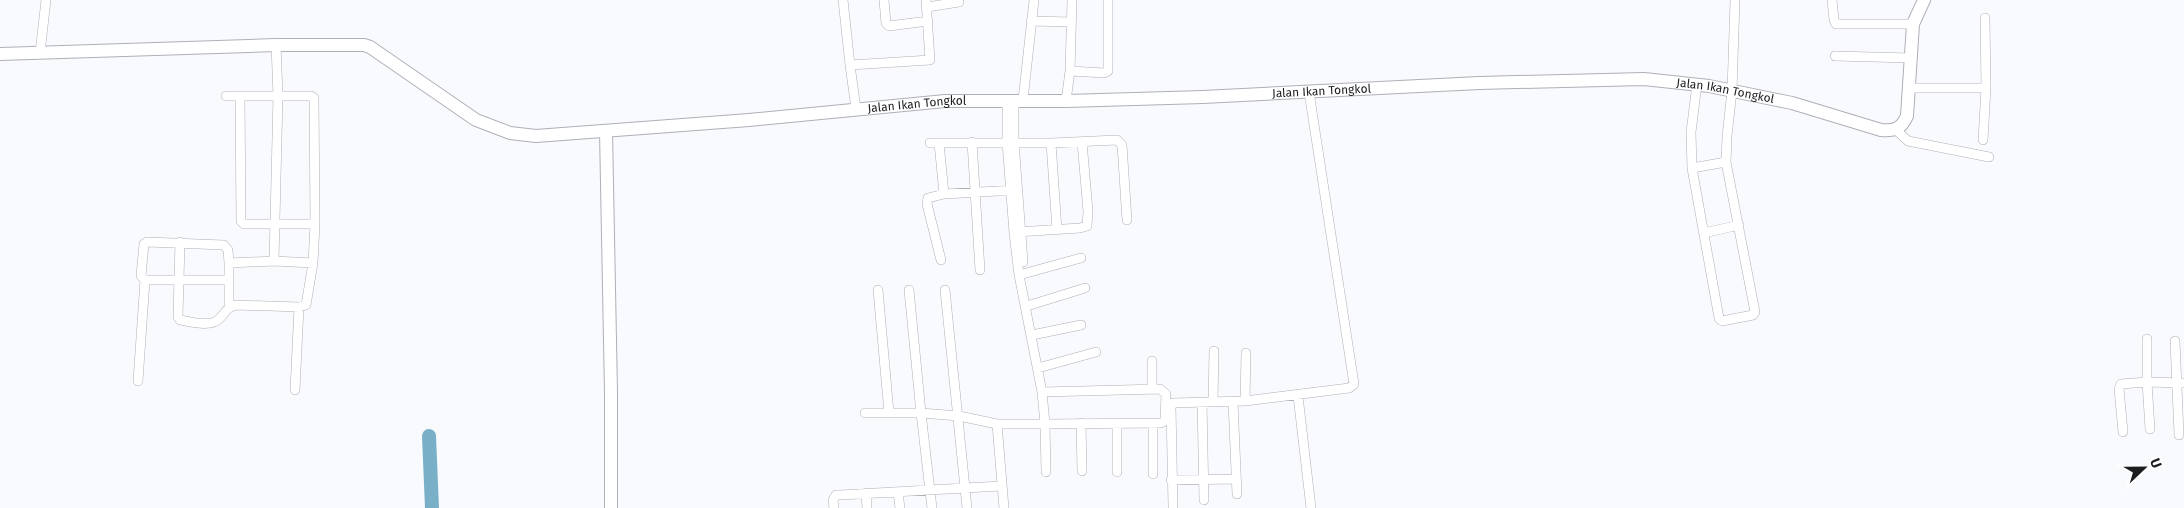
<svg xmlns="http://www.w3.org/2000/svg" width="2184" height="508" viewBox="0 0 2184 508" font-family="'Fira Sans',sans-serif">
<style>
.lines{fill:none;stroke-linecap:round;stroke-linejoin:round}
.river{stroke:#79b0c8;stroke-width:14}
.street-casing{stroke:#aeb0b8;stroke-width:10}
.secondary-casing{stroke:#aeb0b8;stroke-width:14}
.street{stroke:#fff;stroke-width:9}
.secondary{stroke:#fff;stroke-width:12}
.labels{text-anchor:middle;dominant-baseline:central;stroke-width:4;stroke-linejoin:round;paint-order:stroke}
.street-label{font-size:12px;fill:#1c1d20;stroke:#fff}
</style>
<rect width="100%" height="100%" fill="#f9fafd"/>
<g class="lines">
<path class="river" d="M429 436 432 508"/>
<g class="street-casing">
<path id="street" d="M843 0 850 65 930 60 926 0
M884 0 886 23 889 26 928 21
M1832 0 1834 20 1836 24H1913
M927 7 959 2
M1031 21 1071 22
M40 53 46 0
M1835 56 1910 58
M850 65 856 109
M1070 71 1104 73 1108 71V0
M1697 84 1691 132 1692 168 1719 318 1722 321 1753 315 1755 312 1726 162 1727 136 1732 91 1735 0
M1910 88H1986L1985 18
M240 96 241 221 244 224H315
M1007 100V142L1014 233 1019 275 1042 392 1045 424 1161 423 1165 421 1166 394 1160 389 1042 392
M1014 100V142L1023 262
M1023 100 1034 0
M1066 101 1070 71 1072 0
M1896 130 1908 141 1989 157
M1983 140 1986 88
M972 142 980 270
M930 143H1051L1117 140 1122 145 1127 220
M939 143 944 194
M1051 143 1057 230
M1692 168 1726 162
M1017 232 1080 228 1087 226 1088 211 1082 142
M1704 233 1739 225
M180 242 178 317 180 320C191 322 212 328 220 318 226 312 227 307 236 305L299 307 306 305 313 263 315 224 314 98 311 96H226
M941 260 927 204 928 198 944 194 1016 190
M274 261 278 96 276 45
M229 263 228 250 224 245 147 242 144 244 141 276 145 280H229V263L274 261 313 263
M1019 275 1081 258
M229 280V308
M878 290 889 413
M945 290 967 508
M1027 306 1085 288
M1032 335 1081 325
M2175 341 2179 435
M1038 368 1096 352
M138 381 145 280
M1152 389V361
M295 390 299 307
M1298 396 1311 508
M1245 401 1246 353
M1202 402 1204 500
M1213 402 1214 351
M1233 402 1237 494
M865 413H921L909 290
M1081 423 1082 471
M2150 429 2147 382 2184 383
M2123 432 2119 389 2121 384 2147 382V339
M1117 472V423
M1153 474V423
M1171 480 1236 479
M898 492 900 508
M866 493 867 508
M1173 506 1171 407 1173 403 1245 401 1349 388 1354 384 1309 92
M834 508 833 500 836 495H840L1001 486
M932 508 921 413 959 416 997 424
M1004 508 997 424H1045L1046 472"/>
</g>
<g class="secondary-casing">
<g id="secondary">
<path id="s1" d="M0 54 276 45H364L370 47 476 120 510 133 536 136 749 120 945 101H1066L1203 97 1479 83 1644 79 1709 86 1792 103 1881 130C1895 131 1901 129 1907 116L1913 24 1924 0"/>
<path d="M606 131 611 393V508"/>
</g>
</g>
<use href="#street" class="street"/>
<use href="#secondary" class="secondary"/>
</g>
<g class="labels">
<g class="street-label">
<text stroke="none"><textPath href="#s1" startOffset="1349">Jalan Ikan Tongkol</textPath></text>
<text stroke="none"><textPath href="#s1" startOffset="1754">Jalan Ikan Tongkol</textPath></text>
<text stroke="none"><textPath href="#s1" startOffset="944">Jalan Ikan Tongkol</textPath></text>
</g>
</g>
<g transform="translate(2144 468) rotate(68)" stroke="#ffffff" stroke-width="4" paint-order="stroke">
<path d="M0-4L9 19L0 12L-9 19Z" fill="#1c1d20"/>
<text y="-8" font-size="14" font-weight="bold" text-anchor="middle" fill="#1c1d20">U</text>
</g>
</svg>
